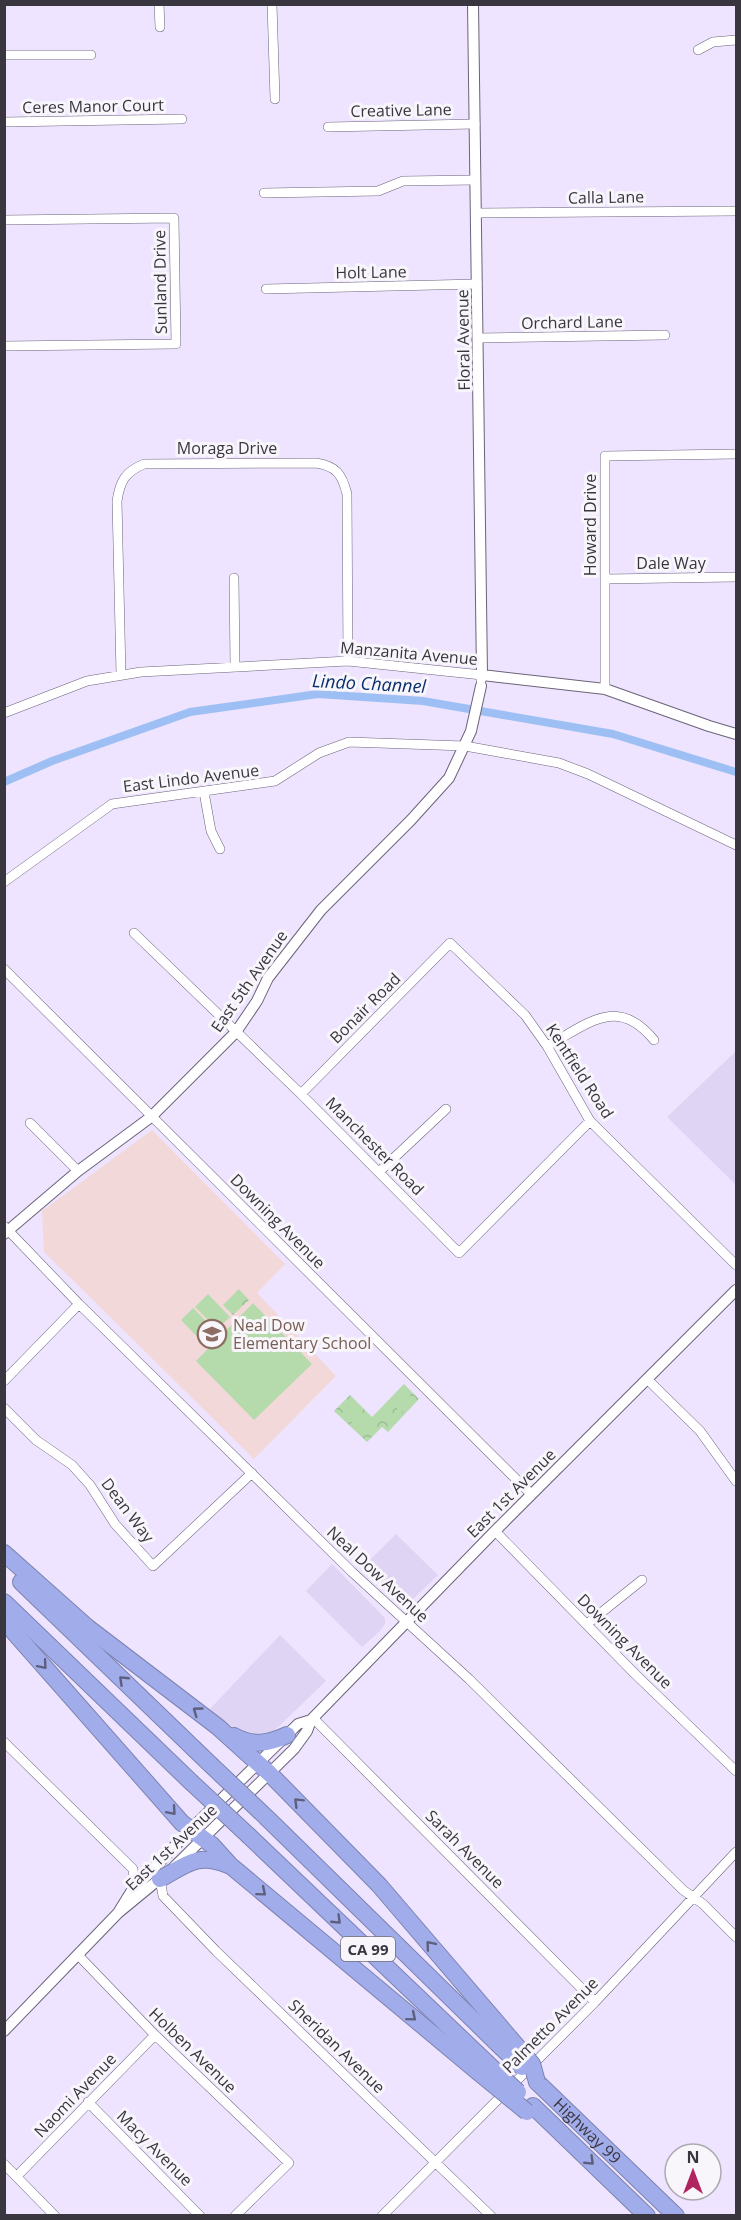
<svg xmlns="http://www.w3.org/2000/svg" width="741" height="2220" viewBox="0 0 741 2220" font-family="'Open Sans',sans-serif">
<style>
.built{fill:#e0d4f4}
.education{fill:#f3d8d9}
.forest{fill:url(#forest-crowns)}
.pitch{fill:#b5daac}
.lines{fill:none;stroke-linecap:round;stroke-linejoin:round}
.canal{stroke:#9ebff4;stroke-width:8}
.minor-casing{stroke:#6b6379;stroke-width:10}
.tertiary-casing{stroke:#6b6379;stroke-width:12}
.motorway-casing{stroke:#7d83af;stroke-width:18}
.minor{stroke:#fff;stroke-width:9}
.tertiary{stroke:#fff;stroke-width:10}
.motorway{stroke:#a1aceb;stroke-width:16}
.motorway-bridge-casing{stroke:#7d83af;stroke-width:18;stroke-linecap:butt}
.motorway-bridge{stroke:#a1aceb;stroke-width:16}
.oneway{stroke:#5e5f7c}
.labels{text-anchor:middle;dominant-baseline:central;stroke-width:6;stroke-linejoin:round;paint-order:stroke}
.shield{fill:#f8f6fb;stroke:#737078;stroke-width:1.5}
.shield-label{font-size:15px;font-weight:bold;fill:#3a3640}
.street-label{font-size:16px;fill:#3a3640;stroke:#f8f6fb}
.education-label{font-size:16px;fill:#785e54;stroke:#f8f6fb;text-anchor:start}
.water-label{font-size:18px;font-style:italic;fill:#0a316e;stroke:#f8f6fb}
</style>
<defs>
<pattern id="forest-crowns" width="20" height="18" patternUnits="userSpaceOnUse" patternTransform="scale(1.5)"><rect width="20" height="18" fill="#b5daac"/><path d="M2 6a3 3 0 1 1 6 0M12 15a3 3 0 1 1 6 0" fill="none" stroke="#9cbc95"/></pattern>
</defs>
<rect width="100%" height="100%" fill="#eee4ff"/>
<path class="built" d="M736 1051V1185L667 1117Z
M396 1534 438 1575 406 1606 363 1567Z
M332 1564 385 1618V1624L379 1632 362 1647 306 1591Z
M280 1635 326 1681 274 1731 256 1734 234 1728 208 1711Z"/>
<path class="education" d="M152 1130 285 1264 257 1293 336 1376 254 1459 44 1252 42 1211Z"/>
<path class="forest" d="M239 1289 249 1300 233 1315 223 1305Z
M404 1384 419 1399 388 1432 382 1427 367 1442 334 1411 350 1395 372 1417Z"/>
<path class="pitch" d="M208 1294 230 1317 217 1329 195 1307Z
M253 1303 312 1364 254 1420 196 1361Z
M193 1308 215 1330 203 1343 181 1320Z
M403 1389 414 1399 401 1413 391 1402Z
M352 1403 373 1423 363 1433 342 1413Z"/>
<g class="lines">
<path class="canal" d="M4 782 52 761 190 712 318 694 423 701 613 734 736 772"/>
<g class="minor-casing">
<path id="minor" d="M159 4 160 27
M272 4 275 99
M698 50 713 42 736 40
M4 55H91
M4 122 182 119
M328 127 475 124
M264 193 378 191 403 181 475 180
M476 213 736 211
M4 220 174 218 176 344 4 346
M266 289 477 284
M479 338 665 335
M234 578 235 666
M606 579 736 577
M121 674 117 501C120 481 125 472 144 464L316 463C336 466 342 474 347 494L348 661
M605 689V456L736 454
M4 713 87 681 141 672 348 661 482 675 481 680
M204 792 211 831 220 849
M4 882 112 804 275 781 319 753 349 742 465 746 559 763 588 774 736 845
M134 933 301 1094 459 1253 590 1121
M4 969 531 1494
M547 1046C588 1024 617 995 654 1040
M301 1094 450 943 525 1015 547 1046 590 1121 736 1265
M30 1123 78 1171
M380 1171 446 1109
M4 1226 79 1304 352 1572 469 1679 683 1890 703 1904 736 1937
M647 1379 700 1431 736 1481
M4 1381 79 1304
M4 1408 36 1440 72 1465 90 1485 115 1524 153 1566 252 1473
M495 1531 635 1674 736 1771
M587 1624 642 1580
M313 1718 595 2002
M4 1742 133 1869 135 1888
M160 1879 163 1896 216 1951 491 2216
M78 1955 155 2035 289 2163 235 2216
M88 2102 200 2216
M4 2164 55 2216
M17 2176 155 2035
M382 2216 595 2002 736 1852"/>
</g>
<g class="tertiary-casing">
<path id="tertiary" d="M473 4 482 675 605 689 709 726 736 734
M4 1234 78 1171 151 1117 236 1032 257 1001 268 978 321 910 411 820 449 778 471 731 481 686
M175 1866 294 1749 307 1731 311 1720
M118 1913 131 1892 191 1829 298 1724 311 1720 495 1531 736 1290
M4 2031 118 1913 163 1876"/>
</g>
<g class="motorway-casing">
<g id="motorway">
<path d="M4 1553 87 1627 218 1727 270 1774 379 1885 509 2037"/>
<path d="M21 1582 211 1765"/>
<path d="M4 1602 191 1782"/>
<path d="M4 1621 182 1823 212 1845 231 1866 477 2071"/>
<path d="M234 1736C252 1746 268 1744 287 1735"/>
<path d="M267 1818 501 2047"/>
<path d="M249 1836 486 2062"/>
<path d="M160 1879C186 1865 198 1852 228 1865"/>
<path id="s1" d="M537 2082 676 2216"/>
<path d="M533 2106 647 2216"/>
</g>
</g>
<use href="#minor" class="minor"/>
<use href="#tertiary" class="tertiary"/>
<use href="#motorway" class="motorway"/>
<g class="motorway-bridge-casing">
<path id="motorway-bridge" d="M211 1765 267 1818
M191 1782 249 1836
M509 2037 532 2064 537 2082
M501 2047 522 2067
M486 2062 518 2092
M477 2071 527 2112"/>
</g>
<use href="#motorway-bridge" class="motorway-bridge"/>
</g>
<defs><path id="oneway-chevron" d="M-2-3.5L2.5 0L-2 3.5" fill="none" stroke-width="1.6" stroke-linecap="round" stroke-linejoin="round" transform="scale(1.5)"/></defs>
<g class="oneway">
<use href="#oneway-chevron" transform="translate(43 1665) rotate(49)"/>
<use href="#oneway-chevron" transform="translate(123 1680) rotate(-136)"/>
<use href="#oneway-chevron" transform="translate(197 1711) rotate(-144)"/>
<use href="#oneway-chevron" transform="translate(298 1802) rotate(-135)"/>
<use href="#oneway-chevron" transform="translate(172 1811) rotate(49)"/>
<use href="#oneway-chevron" transform="translate(262 1892) rotate(40)"/>
<use href="#oneway-chevron" transform="translate(337 1920) rotate(44)"/>
<use href="#oneway-chevron" transform="translate(430 1945) rotate(-130)"/>
<use href="#oneway-chevron" transform="translate(412 2017) rotate(40)"/>
<use href="#oneway-chevron" transform="translate(590 2161) rotate(44)"/>
</g>
<defs>
<g id="school-ring" transform="scale(1.5)"><circle r="9.5" fill="#f8f6fb" stroke="#8d6e63" stroke-width="1.5"/><path d="M0-5L7-2L0 1L-7-2ZM-4 1L0 2.5L4 1V4Q0 6-4 4Z" fill="#8d6e63"/></g>
</defs>
<g fill-rule="evenodd">
<use href="#school-ring" x="212" y="1334"/>
</g>
<g class="labels">
<rect class="shield" x="341" y="1937" width="54" height="24" rx="4.5"/>
<g class="shield-label">
<text x="368" y="1949">CA 99</text>
</g>
<g class="street-label">
<text transform="translate(93 106) rotate(-1)">Ceres Manor Court</text>
<text transform="translate(401 110) rotate(-1)">Creative Lane</text>
<text transform="translate(606 197) rotate(-1)">Calla Lane</text>
<text transform="translate(371 272) rotate(-1)">Holt Lane</text>
<text transform="translate(160 282) rotate(-91)">Sunland Drive</text>
<text transform="translate(572 322) rotate(-1)">Orchard Lane</text>
<text transform="translate(463 340) rotate(-91)">Floral Avenue</text>
<text x="227" y="448">Moraga Drive</text>
<text transform="translate(590 525) rotate(-90)">Howard Drive</text>
<text x="671" y="563">Dale Way</text>
<text transform="translate(409 653) rotate(5)">Manzanita Avenue</text>
<text transform="translate(191 778) rotate(-7)">East Lindo Avenue</text>
<text transform="translate(249 981) rotate(-55)">East 5th Avenue</text>
<text transform="translate(365 1008) rotate(-45)">Bonair Road</text>
<text transform="translate(580 1071) rotate(57)">Kentfield Road</text>
<text transform="translate(375 1146) rotate(45)">Manchester Road</text>
<text transform="translate(278 1221) rotate(45)">Downing Avenue</text>
<text transform="translate(511 1493) rotate(-45)">East 1st Avenue</text>
<text transform="translate(128 1510) rotate(53)">Dean Way</text>
<text transform="translate(378 1574) rotate(43)">Neal Dow Avenue</text>
<text transform="translate(625 1641) rotate(45)">Downing Avenue</text>
<text transform="translate(171 1847) rotate(-43)">East 1st Avenue</text>
<text transform="translate(465 1849) rotate(45)">Sarah Avenue</text>
<text transform="translate(550 2025) rotate(-45)">Palmetto Avenue</text>
<text transform="translate(337 2046) rotate(44)">Sheridan Avenue</text>
<text transform="translate(193 2050) rotate(44)">Holben Avenue</text>
<text transform="translate(75 2095) rotate(-46)">Naomi Avenue</text>
<text stroke="none"><textPath href="#s1" startOffset="70">Highway 99</textPath></text>
<text transform="translate(155 2148) rotate(45)">Macy Avenue</text>
</g>
<g class="education-label">
<text x="233" y="1325">Neal Dow<tspan x="233" dy="18">Elementary School</tspan></text>
</g>
<g class="water-label">
<text transform="translate(369 683) rotate(3)">Lindo Channel</text>
</g>
</g>
<rect width="741" height="2220" fill="none" stroke="#3a3640" stroke-width="12"/>
<g transform="translate(693 2172)"><circle r="28" fill="#f8f6fb" stroke="#aca9b0" stroke-width="1.5"/>
<path d="M0-4.5L10 22L0 15L-10 22Z" fill="#b0245f"/>
<text y="-9" font-size="16" font-weight="bold" text-anchor="middle" fill="#3a3640">N</text>
</g>
</svg>
